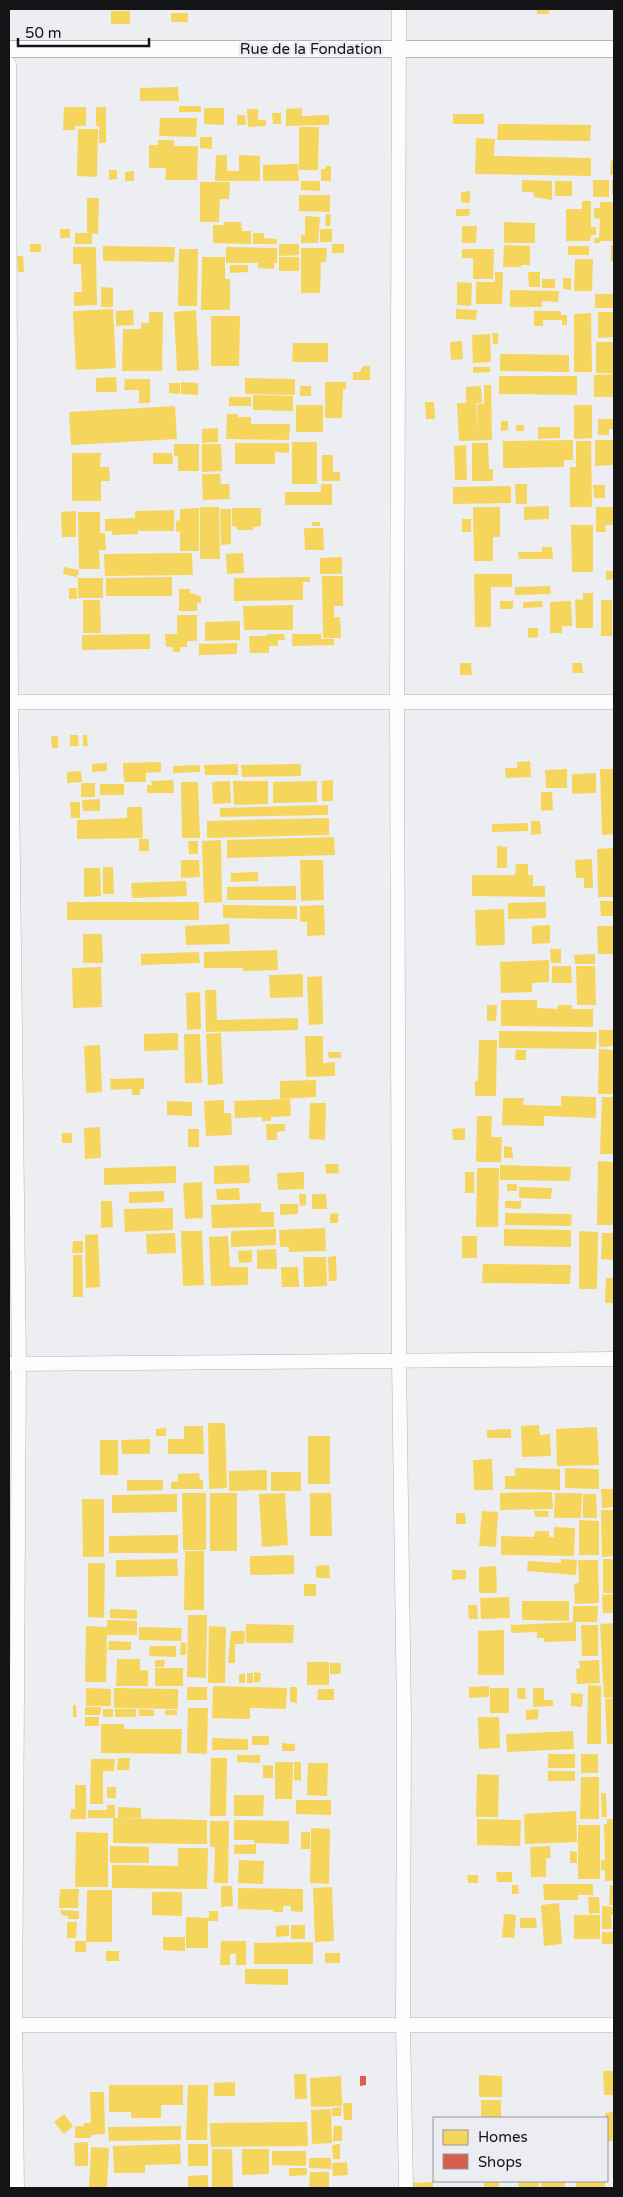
<svg xmlns="http://www.w3.org/2000/svg" width="623" height="2197" viewBox="0 0 623 2197" font-family="'Varela Round',sans-serif">
<style>
.homes{fill:#f6d55c}
.shops{fill:#d6604d}
.lines{fill:none;stroke-linecap:round;stroke-linejoin:round}
.minor-casing{stroke:#b3b4b6;stroke-width:15}
.tertiary-casing{stroke:#b3b4b6;stroke-width:18}
.minor{stroke:#fcfcfd;stroke-width:14}
.tertiary{stroke:#fcfcfd;stroke-width:16}
.labels{text-anchor:middle;dominant-baseline:central;stroke-width:5;stroke-linejoin:round;paint-order:stroke}
.street-label{font-size:15px;fill:#141416;stroke:#ebedf3}
</style>
<rect width="100%" height="100%" fill="#edeef1"/>
<path class="homes" d="M537 9H549V14H537Z
M111 11H130V24H111Z
M171 13H188V22H171Z
M178 87 179 101H140V88Z
M179 106H201V112H179Z
M64 107H86V126H75V130H63Z
M96 107H106V143H99V126H96Z
M204 108H224V125L204 124Z
M302 108V116L329 115V125L286 126V109Z
M247 109H258V120H266V126L248 127Z
M272 113H281V124H273Z
M453 114H484V124H453Z
M237 115H245L246 125H237Z
M160 118H197L196 137 159 136Z
M498 124 591 125 590 141 497 140Z
M299 127H319L318 170H299Z
M78 129H98L97 177 77 176Z
M200 137H212V149L200 148Z
M476 138 495 139 494 156 591 158V176L475 174Z
M158 140H174V146H198L197 180H165L166 168H149V145H158Z
M216 155H227V171H239V155L260 156V181H215Z
M611 160 614 161V175H610Z
M298 164 299 181H263V165Z
M326 166H331V181H321V169H325Z
M109 170H117V179L109 180Z
M134 171V181H125V172Z
M522 180 552 181V200L534 197 533 192H522Z
M593 180H609V197H593Z
M612 180H614V194H612Z
M301 181H320V191L301 190Z
M555 181H572V196H555Z
M200 182H230L229 199H220L219 222H200Z
M470 191V203L461 202V192Z
M299 195H330V212L299 211Z
M87 198H99L98 234H92V244H75V233H87Z
M582 201H591V227H596V235H591L590 241H566V209H582Z
M600 202H614V241H600V243H594V238H599L600 219 594 218V208H600Z
M456 209H470L469 216H456Z
M326 214H331L330 226H325Z
M305 216 320 217 318 243H301V235H305Z
M224 222H241L242 231H251V244L213 243V225H224Z
M504 222 535 223V243H504Z
M462 226H477L476 243H462Z
M60 229H70V238H60Z
M320 229H332V242H320Z
M253 233H264V238L277 239V244H253Z
M30 244H41V252H30Z
M279 244H299V255L279 256Z
M332 244H344V253H332Z
M504 245 530 246V265H521V267H503Z
M611 245H614V261H611Z
M103 246 175 247 174 262 103 261Z
M568 246H589V255H568Z
M73 247H96L97 305 74 306V292H82L81 264H73Z
M226 247 277 248V263H274V269L258 268V263H226Z
M301 248H327L326 262H321L320 293H301Z
M179 249H198L197 306H178Z
M462 249H494L493 279H473V258H462Z
M17 256H23L24 272H18Z
M202 257H225V279H230V310H201Z
M279 257H299V271H279Z
M575 259H593L592 291H574Z
M230 265H248V272L230 273Z
M495 272H503L502 304H476V282H495Z
M528 272H540V287H529Z
M563 278H571V290L563 289Z
M542 279H555V288H542Z
M457 282 472 283 471 306 457 305Z
M101 287 113 288V307H101Z
M510 290 559 291 558 302 542 301V307H510Z
M595 294H614V308H595Z
M113 309 116 368 76 370 73 311Z
M456 309 477 310 476 320 456 319Z
M133 310 134 325 116 326V311Z
M196 310 199 370 177 371 174 312Z
M534 311H561V315H567V325H562V320H543V326H534Z
M149 312H163L162 371H122L123 329H141V323H149Z
M598 312H614V337L598 338Z
M591 313 592 372H574V314Z
M211 316H240L239 366H211Z
M492 333H498V344H493Z
M490 334 491 362 473 363 472 335Z
M462 341 463 359 451 360 450 342Z
M596 342H614V373H596Z
M293 343H328V362H292Z
M500 354 569 355V372L500 371Z
M363 366H370V380H353V372H360Z
M473 367H490V372L473 373Z
M614 374V397H594V375Z
M499 376H577V395L499 394Z
M116 377 117 392H96V378Z
M245 378 295 379V395L245 394Z
M125 379H150V403H139V390H124Z
M181 382 198 383V395L181 394Z
M325 382H346V389H343L342 418H325Z
M169 383H180V394L169 393Z
M484 385H491L492 440 459 441 457 403H466V387L481 386 482 403H476L478 434 477 404H484Z
M300 386H311V396H300Z
M253 395 293 396V411L253 410Z
M229 397H251V406H229Z
M425 402H434L435 419H426Z
M296 405H323V432H296Z
M574 405H592V438L574 439Z
M175 406 177 439 71 445 69 412Z
M227 414H238V417H251V424H290L289 440 226 439Z
M598 419H614V429H609V435H598Z
M501 421H508V430L501 431Z
M516 425H524V431H516Z
M538 427H560V438L538 439Z
M218 428V442L202 443V429Z
M573 440V460H564V467L503 468V441Z
M595 440H614V465L595 466Z
M576 441H591L592 507H570V467H576Z
M292 442H317V484H292Z
M235 443H289V453L275 452V464H235Z
M472 443H488L489 469H493V481H472Z
M174 444H199V471H178V456H174Z
M202 444H221L222 471 202 472Z
M466 445 467 480H455L454 446Z
M72 453H101L100 467H109L110 481H101V501H72Z
M153 453H172L173 464H153Z
M322 455H333V472H340V481H322Z
M202 474H220L221 484H229L230 499 203 500Z
M321 484H332V505H285V492H321Z
M515 484H527V504H516Z
M593 485H605V498H594Z
M511 486V503L453 504V487Z
M549 506V519L524 520V507Z
M200 507H219L220 559H200Z
M473 507H500V537H493V561H474Z
M596 507H614V525H605L606 532H596Z
M199 508V551H180V531L176 532V521L180 520V509Z
M232 508H261V526L253 527V530H237V527L232 526Z
M220 509H231V544L221 545Z
M174 510V531H138V534L112 535V531H105V519L135 518V511Z
M76 511V537H62L61 512Z
M78 512H100V533H105L106 550H99L100 569H79Z
M462 519H471V532H462Z
M312 522H320V526H312Z
M571 525H593V572H572Z
M304 528H323L324 550H305Z
M542 547H552L553 559H519L518 552H542Z
M192 553 193 575 105 576 104 554Z
M243 553 244 573 227 574 226 554Z
M342 557V574H320V558Z
M64 567 79 570 77 577 63 574Z
M606 571H614V579L606 580Z
M474 574H512V587H491V627H475Z
M322 576H343V606H334V617H340L341 638H323Z
M172 577V596H106V578Z
M310 577V582H303V600L234 601V578Z
M78 578H103V598H78Z
M550 586 551 594 515 595V587Z
M69 588H77V599H69Z
M179 589H190V593L196 594 197 596H201V603H197V611H179Z
M583 593H593V628H576L575 599 583 600Z
M83 600H100L101 633H83Z
M601 600H612V636H601Z
M500 601H513V609H500Z
M542 601 543 607 523 608V602Z
M571 601 572 626H562V633H550V602Z
M293 605V630H244L243 606Z
M177 615H197V641H187V647H180V652H173V647H166L165 634H177Z
M240 621V640L205 641V622Z
M528 628H538V637L528 638Z
M150 634V649L82 650V635Z
M267 634H284L285 640H278V646H269V653H250L249 636H267Z
M292 634H321V639H334V645L292 646Z
M237 643V654L199 655V644Z
M460 663H471L472 675H460Z
M572 663H582L583 673H573Z
M70 735H78L79 746H70Z
M83 735H87L88 746H83Z
M51 736H58V748H52Z
M530 761 531 777 506 778 505 768H517V762Z
M161 762V772L146 773V782H124L123 763Z
M107 763V771L92 772V764Z
M238 764V775H205L204 765Z
M301 764V776L242 777 241 765Z
M200 765V772L173 773V766Z
M567 769V788H546L545 770Z
M600 769H614V834L602 835Z
M81 771 82 782 67 783V772Z
M596 773V793L572 794V774Z
M173 780 174 793H147V785H152L151 781Z
M333 780V801H322V781Z
M230 781 231 803 213 804 212 782Z
M233 781H268V804L234 805Z
M317 781V802L273 803V782Z
M181 782H198L200 838H182Z
M81 783H95V797H81Z
M100 784H124V795H100Z
M541 792H552L553 810 541 811Z
M100 799V811H83L82 800Z
M70 802H80V818H71Z
M328 805V815L220 817V808Z
M127 807H142L143 838 77 839V820L127 818Z
M329 818V835L207 838V821Z
M531 821H540L541 834 531 835Z
M528 823V831L492 832V824Z
M334 837 335 855 227 858V840Z
M139 839H149V851H139Z
M221 840 222 902 204 903 202 841Z
M188 841H198V854H189Z
M497 846 507 847V868H497Z
M614 848V897H598L597 849Z
M592 859 593 888H584V878H576L575 860Z
M181 860H199L200 877 181 878Z
M300 860H323L324 900 301 901Z
M516 864H528V875H533V886H545V897L472 896V875H515Z
M103 867H113L114 894H103Z
M84 868H100L101 896 84 897Z
M258 872V881L231 882V873Z
M186 881 187 896 132 898 131 883Z
M296 886V900H227V887Z
M600 901H614V916H601Z
M67 902H199V920H67Z
M546 902V918L508 919V903Z
M223 905 297 906V919L223 918Z
M324 905 325 935 307 936V922H300V906Z
M504 909 505 945 476 946 475 910Z
M229 924 230 944 186 945 185 926Z
M550 925V943L532 944V926Z
M597 926H614V954H598Z
M83 934H102L103 963H83Z
M550 949H561V963H551Z
M277 950 278 970 243 971V968H204V952Z
M199 952 200 963 141 965V954Z
M595 954V964H575L574 955Z
M549 960V982L532 983V992L501 993 500 962Z
M552 966H571L572 983H552Z
M576 966H595L596 1005H577Z
M101 967 102 1007 73 1008 72 968Z
M303 974V997L270 998 269 975Z
M322 976 323 1024 309 1025 307 977Z
M205 990H216L217 1020 298 1018V1030L206 1032Z
M200 992 201 1029 187 1030 186 993Z
M501 1000H537V1008L558 1009V1005H572L571 1009H593V1027L501 1026Z
M487 1005H497L496 1021H487Z
M599 1030H614V1046L599 1047Z
M499 1031 597 1032 596 1049 499 1048Z
M178 1033V1050L144 1051V1034Z
M221 1033 223 1084 208 1085 206 1034Z
M184 1034H200L202 1083H185Z
M305 1036H323V1063L335 1062V1076L306 1077Z
M479 1040H497L496 1096H475V1081H478Z
M100 1045 102 1092 86 1093 84 1046Z
M599 1049 614 1050V1094H598Z
M516 1050H526V1060H515Z
M328 1052H341V1058H329Z
M144 1078V1089H140V1095H132V1089L111 1090 110 1079Z
M316 1080V1097L280 1099V1081Z
M561 1096 596 1097V1118L544 1116V1126L502 1125 503 1098H524L523 1105 561 1106Z
M602 1097H614V1154H600Z
M290 1099 291 1116 271 1117V1121H262V1117L235 1118 234 1101Z
M224 1100V1113H231L232 1135 206 1136 204 1101Z
M167 1101 192 1102V1116L167 1115Z
M310 1103H326L325 1140 309 1139Z
M477 1116H492L491 1137H502L501 1162H476Z
M266 1124H285V1131L277 1132V1140H267Z
M100 1127 101 1158 85 1159 84 1128Z
M465 1128V1140H453L452 1129Z
M188 1129H199V1147H188Z
M62 1133H72V1143H62Z
M504 1146 512 1147 513 1158H504Z
M598 1161 614 1162V1225H597Z
M325 1164H338L339 1173 326 1174Z
M249 1165 250 1183 214 1184V1166Z
M500 1165 571 1167 570 1181 500 1180Z
M176 1166V1183L104 1185V1168Z
M477 1168H499L498 1227H476Z
M304 1172V1189L278 1190 277 1173Z
M465 1172H474V1193H465Z
M202 1182 203 1218 185 1219 183 1183Z
M507 1184H517V1191H507Z
M519 1187 552 1188 551 1199 519 1198Z
M239 1188 240 1200H217L216 1189Z
M164 1191V1202L129 1203V1192Z
M299 1194H306V1205L300 1206Z
M312 1194H326L327 1209H312Z
M101 1201H112L113 1227 101 1228Z
M505 1201H521V1209L505 1208Z
M261 1203V1212H274V1227L212 1228 211 1205Z
M280 1204H298V1214L280 1215Z
M173 1208V1230L125 1232 124 1209Z
M338 1213V1223H330V1214Z
M505 1213 572 1214 571 1226 505 1225Z
M325 1228 326 1251 289 1252V1247H280L279 1230Z
M276 1229V1245L231 1247V1231Z
M504 1229 571 1230V1247L504 1246Z
M181 1231H202L204 1285 183 1286Z
M579 1231 598 1232 597 1289H579Z
M175 1233 176 1253 147 1254 146 1234Z
M602 1233H614V1260L601 1259Z
M98 1234 100 1287 86 1288 85 1235Z
M228 1236 230 1267H248V1285L211 1286 209 1237Z
M462 1236H477V1258H462Z
M73 1241H83V1253H72Z
M276 1249 277 1269H257V1250Z
M252 1250V1262L239 1263 238 1251Z
M73 1255H82L83 1297H73Z
M336 1256 337 1281H329L328 1257Z
M303 1257H326L327 1286 304 1287Z
M483 1264 571 1265 570 1284 482 1283Z
M281 1267H298L299 1287H282Z
M606 1278H614V1303H605Z
M208 1423H225L227 1488 209 1489Z
M539 1425 540 1435 550 1434 551 1456 522 1457 521 1426Z
M184 1426H203L204 1454H168V1439H184Z
M597 1427 599 1465 557 1466 556 1429Z
M166 1428V1436H156V1429Z
M511 1429V1438H487V1430Z
M308 1436H330V1484H308Z
M150 1439V1454H122L121 1440Z
M100 1440H118V1475H100Z
M492 1459 493 1490H474L473 1460Z
M515 1468 560 1469V1490L505 1489V1476H515Z
M565 1468 599 1469V1489L565 1488Z
M267 1470V1490L229 1491V1471Z
M271 1472H301V1491H271Z
M199 1473 200 1480H203V1489H171V1482L178 1481V1474Z
M127 1480H163V1490L127 1491Z
M601 1489H614V1507L602 1508Z
M552 1492 553 1509 500 1510V1493Z
M182 1493H206V1550H183Z
M210 1493H237V1551H210Z
M285 1493 288 1545 262 1547 259 1494Z
M310 1493H331L332 1536H310Z
M555 1493H582L581 1518H554Z
M177 1494V1512L112 1513V1495Z
M583 1494H596L597 1518H583Z
M82 1499H104V1557H83Z
M601 1510H614V1556L602 1557Z
M482 1511 498 1512 496 1547 479 1546Z
M534 1511H548L549 1517H535Z
M456 1513H465L466 1524H456Z
M579 1520 599 1521V1555H579Z
M554 1527 575 1528 574 1556 501 1555V1536L534 1537 535 1531H549V1537H554Z
M178 1535V1553H109V1536Z
M185 1551H204V1610H184Z
M294 1555V1574L250 1575V1556Z
M177 1559 178 1576 116 1577V1560Z
M561 1559 577 1560 576 1575 527 1571 528 1561 561 1563Z
M603 1559H614V1593H603Z
M578 1560H598L599 1603 575 1604 574 1584 579 1583Z
M88 1563H105L104 1618 88 1617Z
M329 1565 330 1578H316V1566Z
M496 1566 497 1593H479V1567Z
M452 1570H466V1579L452 1580Z
M304 1584H316V1596H304Z
M614 1594V1613H603L602 1595Z
M509 1597 510 1618 481 1619 480 1598Z
M522 1601H569V1621L522 1620Z
M468 1605H477L478 1619H469Z
M573 1606H598L597 1622H573Z
M110 1609 137 1610V1619L110 1618Z
M188 1615H207L206 1678 187 1677Z
M107 1620 137 1621V1635H107L106 1682H85L86 1626 107 1627Z
M576 1622V1641L544 1642V1638H537V1632L511 1633V1625Z
M614 1623V1697L604 1698 600 1624Z
M246 1624 294 1625 293 1643H246Z
M581 1625H598V1656H582Z
M209 1626 226 1627 225 1683H208Z
M139 1627 182 1628 181 1641 139 1640Z
M504 1630V1675H478V1631Z
M231 1631H245L244 1644H235V1663H228Z
M109 1641 131 1642V1650H108Z
M181 1642 186 1643V1655H180Z
M150 1646H176V1657L149 1656Z
M117 1659H140V1670H148V1686H116Z
M155 1660H165L164 1667H155Z
M599 1660 600 1683 577 1684 576 1669 580 1668 579 1661Z
M307 1662H329V1685H307Z
M330 1663H341L340 1674H330Z
M155 1668H183V1686H155Z
M254 1672 261 1673 260 1682H254Z
M247 1673H253V1683H247Z
M239 1674H245V1683H239Z
M588 1685 601 1686V1744H587Z
M213 1686 287 1688 286 1709 250 1708V1719L212 1718Z
M489 1686V1697L469 1698V1687Z
M187 1687H207V1700H187Z
M290 1687H297V1703L290 1702Z
M86 1688 111 1689V1706H86Z
M114 1688 178 1689V1709L114 1708Z
M490 1688H509V1713H490Z
M517 1688H525L526 1699H518Z
M533 1688H544V1700H553V1706L533 1707Z
M318 1689H334V1700H317Z
M571 1693 583 1694 582 1707 571 1706Z
M614 1698V1744H607L605 1699Z
M73 1705H76L77 1717H73Z
M85 1707H101L100 1715H85Z
M188 1708H208L207 1754 187 1753Z
M103 1709H113V1717H103Z
M115 1709H136V1717H115Z
M139 1709 154 1710V1716H139Z
M538 1709V1719L526 1720V1710Z
M165 1710H177V1715H165Z
M85 1717H99V1726H85Z
M478 1717H499L500 1748 479 1749Z
M101 1724H124V1729H182L181 1754 101 1753Z
M573 1731 574 1749 507 1752 506 1734Z
M252 1736H269V1745H252Z
M212 1738 248 1739V1750H212Z
M282 1743 295 1744V1751H282Z
M548 1754H575V1768H548Z
M581 1754H598V1773H581Z
M237 1755H260V1763L237 1762Z
M118 1758H130L129 1770H117Z
M211 1758H227L226 1816H210Z
M91 1759H115L114 1771H103V1804H90Z
M275 1762H293L292 1799H275Z
M294 1762H301V1781L294 1780Z
M308 1763H328L327 1796 307 1795Z
M263 1765 273 1766V1778H263Z
M548 1771H575V1781H548Z
M477 1774 499 1775 498 1817H476Z
M581 1777H599V1819H580Z
M75 1785H86V1819H70L71 1809H75Z
M107 1787H116V1798H107Z
M601 1793H606L607 1817H602Z
M234 1795H264L263 1816H234Z
M296 1800H331V1815L296 1814Z
M107 1805H115V1818L207 1820V1844L113 1843V1818H88V1810H107Z
M118 1807 141 1808V1818H118Z
M576 1811 577 1842 525 1844 524 1814Z
M477 1819 521 1820 520 1846 477 1845Z
M607 1819H614V1881H605V1870H601V1860H605L604 1824H607Z
M234 1820 289 1821V1844L254 1843V1840H234Z
M210 1821H229L228 1883H214L215 1847H210Z
M578 1825H600V1879H578Z
M311 1828 330 1829 329 1884 310 1883Z
M76 1832 108 1833V1887H75Z
M301 1832H310V1849H301Z
M256 1844V1854H234V1845Z
M110 1846 149 1847V1863H110Z
M550 1846 551 1858H546V1877H531L530 1847Z
M178 1848H208L207 1889 112 1888V1865L178 1866Z
M570 1851 577 1852V1863H570Z
M239 1860 264 1861 263 1884 238 1883Z
M496 1872H512V1882H497Z
M467 1875H478V1883H468Z
M543 1884H593V1895H578V1900H544Z
M512 1885H518L519 1894H512Z
M610 1885H614V1905H609Z
M221 1886H232L233 1906 221 1907Z
M332 1887 334 1941 315 1942 313 1888Z
M238 1888 303 1889V1912L291 1911V1906H283V1912H273V1910L238 1909Z
M60 1889H79L78 1908H59Z
M87 1890H112V1942H86Z
M152 1892H182V1916L152 1915Z
M588 1897H599L600 1913 589 1914Z
M559 1903 562 1944 544 1946 541 1905Z
M602 1906 614 1907V1915H611L612 1929H602Z
M61 1910 79 1911V1919H68V1916L61 1915Z
M209 1911H218V1921H208V1948H186V1917L209 1918Z
M504 1914 516 1915 514 1938 502 1937Z
M574 1915H600V1939H574Z
M520 1918H536L537 1928H520Z
M67 1922H77L76 1938H67Z
M289 1925V1936L276 1937V1926Z
M291 1925H305V1939H291Z
M602 1932H614V1944H602Z
M163 1937H185V1951L163 1950Z
M75 1941H86V1952H75Z
M221 1941H246V1965H236V1954H230V1965H220Z
M313 1942V1964H254V1943Z
M106 1951H119V1961H106Z
M325 1953H340V1963H325Z
M245 1969H288V1985L245 1984Z
M603 2071H614V2095H604Z
M294 2074H306L307 2099H295Z
M479 2075 502 2076V2097H479Z
M341 2076 342 2106 311 2107 310 2078Z
M235 2082V2096H214V2083Z
M109 2085H183V2105H161V2118H131V2112H109Z
M188 2085H208L207 2140H186Z
M90 2092H104L105 2134 91 2135V2138H75V2126H84V2123H91Z
M481 2100H501V2118H481Z
M343 2103H352V2120H344Z
M341 2107V2116H332V2108Z
M331 2109 332 2143 312 2144 311 2110Z
M614 2112V2141H607V2118H605V2113Z
M64 2114 73 2126 64 2134 54 2122Z
M307 2122 308 2146 211 2147 210 2123Z
M181 2126V2140L109 2141 108 2127Z
M334 2126H342V2141H333Z
M88 2142V2166H75L74 2143Z
M180 2144 181 2164 145 2165V2173H114L113 2146Z
M188 2144H208V2166H188Z
M340 2144V2159H333L332 2145Z
M91 2147 109 2148 107 2188H89Z
M212 2149H232L233 2188H212Z
M242 2149H269V2174L242 2175Z
M272 2151H306V2166L272 2165Z
M309 2158H331V2169L309 2168Z
M347 2162 348 2175 333 2176 332 2163Z
M289 2168H307V2175L289 2176Z
M310 2172H329V2188H309Z
M208 2175V2188H188V2176Z
M484 2181H499V2188H484Z
M519 2181H539L538 2188H518Z
M541 2181H565V2188H541Z
M576 2181H605V2188H576Z
M433 2182V2188H413V2183Z"/>
<path class="shops" d="M360 2076H366V2085L360 2086Z"/>
<g class="lines">
<g class="minor-casing">
<path id="minor" d="M399 9 397 702 399 1360 404 1717 403 2025 406 2188
M9 64 11 702 19 1364 15 2025 17 2188
M9 702H614
M9 1364 614 1359
M9 2025H614"/>
</g>
<g class="tertiary-casing">
<path id="tertiary" d="M9 49H614"/>
</g>
<use href="#minor" class="minor"/>
<use href="#tertiary" class="tertiary"/>
</g>
<g class="labels">
<g class="street-label">
<text x="311" y="49">Rue de la Fondation</text>
</g>
</g>
<rect width="623" height="2197" fill="none" stroke="#141416" stroke-width="20"/>
<rect x="433" y="2117" width="175" height="65" fill="#ebedf3" stroke="#95969b"/>
<rect x="443" y="2130" width="25" height="15" fill="#f6d55c" stroke="#95969b"/>
<text x="478" y="2142" font-size="15" fill="#141416">Homes</text>
<rect x="443" y="2154" width="25" height="15" fill="#d6604d" stroke="#95969b"/>
<text x="478" y="2167" font-size="15" fill="#141416">Shops</text>
<path d="M18 38v8h131v-8" fill="none" stroke="#141416" stroke-width="2.5"/>
<text x="25" y="38" font-size="15" fill="#141416" stroke="#ebedf3" stroke-width="4" paint-order="stroke">50 m</text>
</svg>
